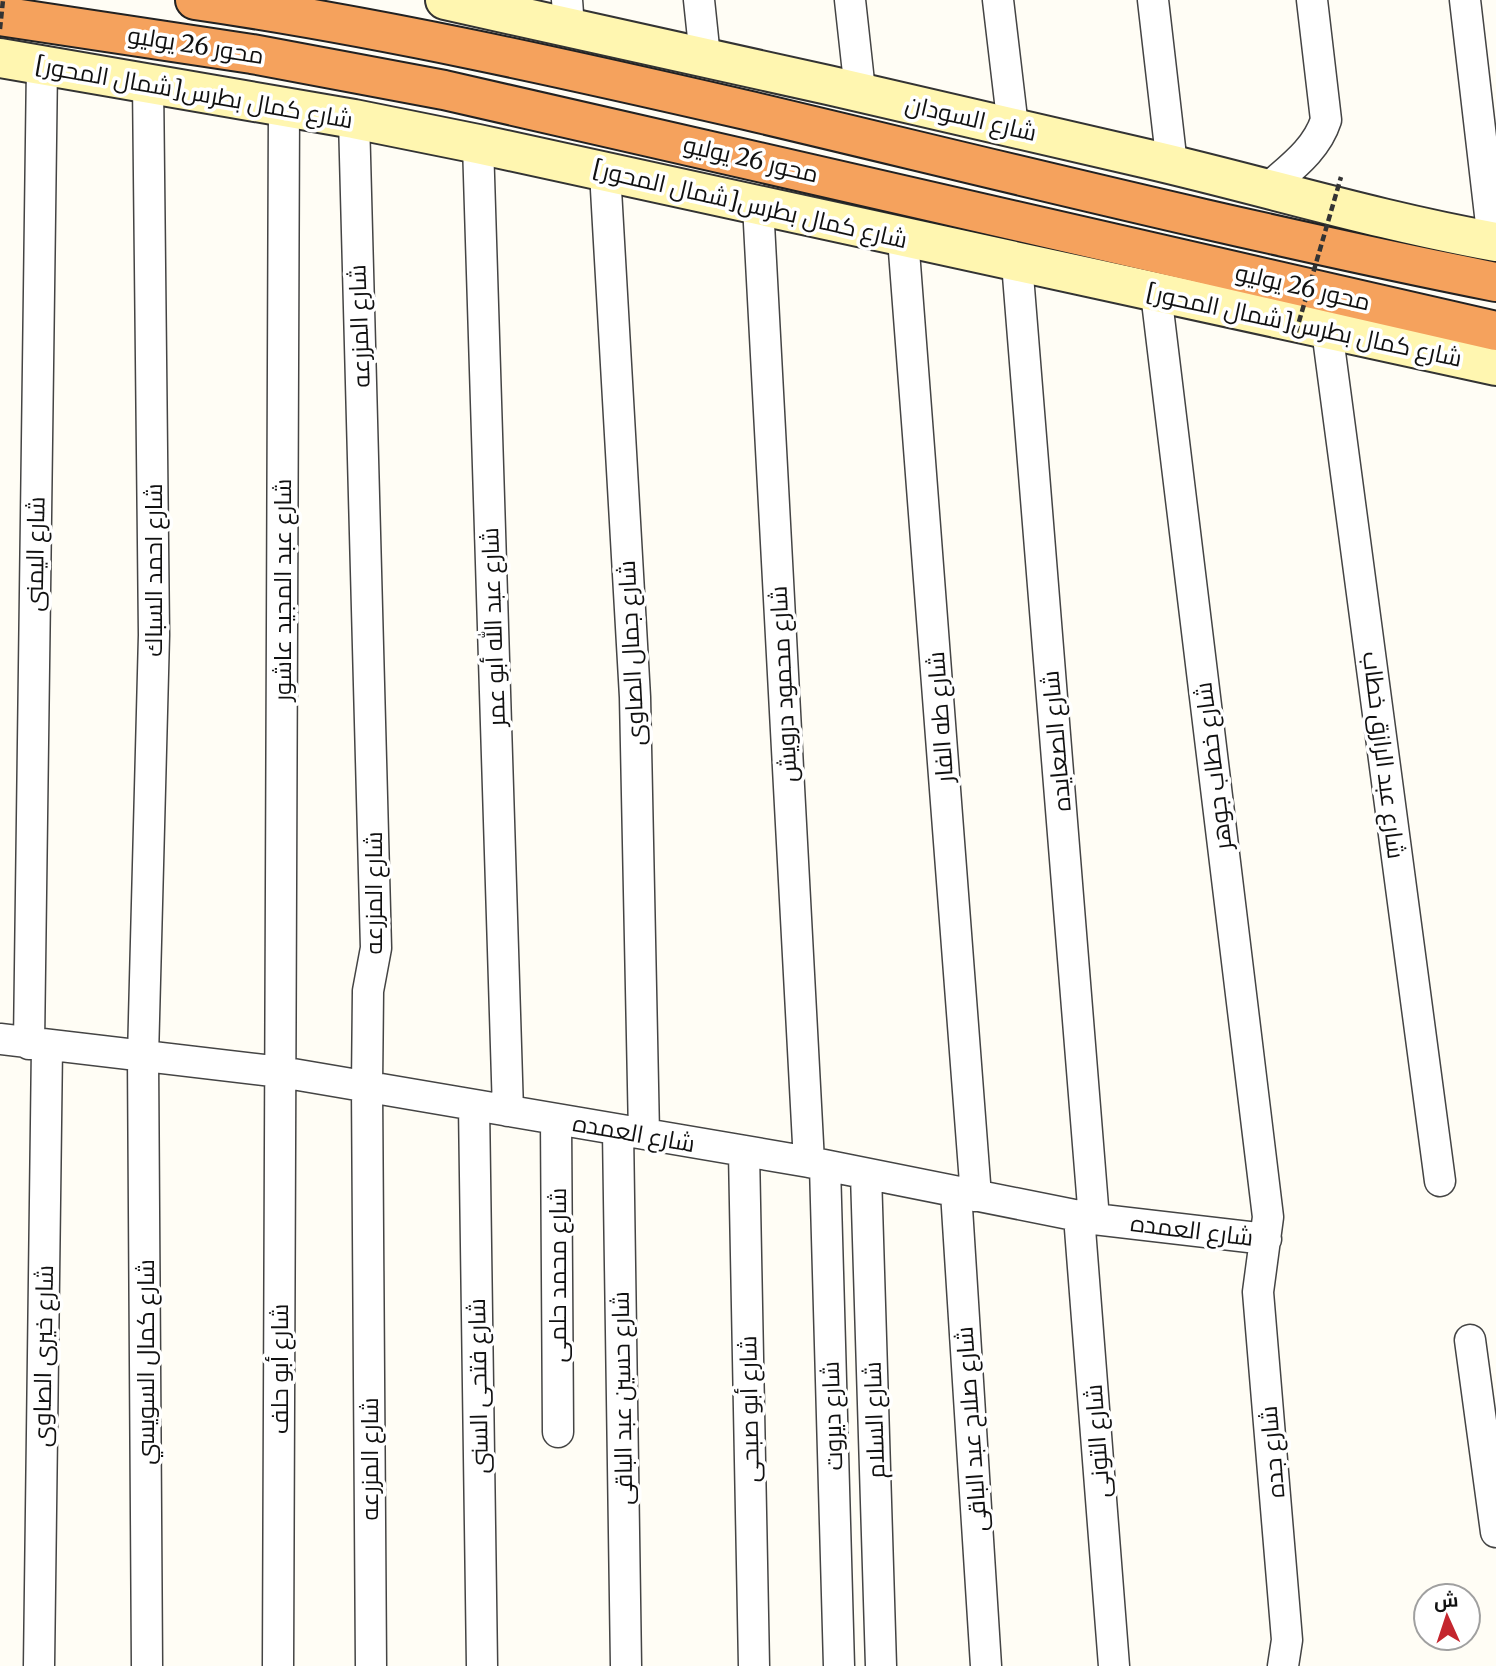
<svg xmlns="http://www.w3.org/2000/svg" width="1496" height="1666" viewBox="0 0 1496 1666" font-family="Merriweather,Cairo,serif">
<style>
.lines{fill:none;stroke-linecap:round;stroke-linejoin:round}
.street-casing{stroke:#444;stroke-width:33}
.secondary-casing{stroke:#333;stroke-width:42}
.highway-casing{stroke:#222;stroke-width:42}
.street{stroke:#fff;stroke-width:30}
.secondary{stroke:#fff6b0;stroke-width:38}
.highway{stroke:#f5a25d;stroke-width:38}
.path-bridge{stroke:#333;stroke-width:4.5;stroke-dasharray:7 3.5;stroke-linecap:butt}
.labels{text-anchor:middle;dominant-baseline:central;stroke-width:7;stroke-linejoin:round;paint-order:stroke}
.street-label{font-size:24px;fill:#111;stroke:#fff}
</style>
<rect width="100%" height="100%" fill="#fffdf5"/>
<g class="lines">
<g class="street-casing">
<path id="street" d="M567 0 569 27
M699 0 705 57
M850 0 860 91
M998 0 1013 127
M1153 0 1172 165
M1465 0 1493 241
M354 119 376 948 368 991 367 1087 371 1666
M478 144 508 1111
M605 172 635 697 644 1134
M1266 190C1289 169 1316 151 1326 120L1312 0
M758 205 809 1162
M903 238 976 1196
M1017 263 1094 1219
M1156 293 1268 1217 1258 1292 1287 1640 1283 1666
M1327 330 1440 1181
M0 1039 281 1072 809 1162 1094 1219 1266 1239
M29 1044 42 65
M474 1105 482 1666
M556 1119 558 1432
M618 1131 626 1666
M744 1152 754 1666
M825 1166 839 1666
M866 1174 881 1666
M956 1192 986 1666
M1079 1216 1114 1666
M1470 1340 1496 1532
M39 1666 47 1046
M147 1666 143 1057 154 635 148 82
M278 1666 284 107"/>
</g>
<g class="secondary-casing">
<path id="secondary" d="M445 0C680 51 914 104 1148 159 1264 186 1378 221 1496 242
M0 58 354 119 478 144 1496 366"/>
</g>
<g class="highway-casing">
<path id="highway" d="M195 0C381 27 563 68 746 110 995 169 1245 232 1496 282
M0 16 252 54 444 90 1496 331"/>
</g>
<use href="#street" class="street"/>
<use href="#secondary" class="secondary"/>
<use href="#highway" class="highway"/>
<path class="path-bridge" d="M0 29 3 0
M1296 332 1341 177"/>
</g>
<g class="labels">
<g class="street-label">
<text transform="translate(196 45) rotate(9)">محور 26 يوليو</text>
<text transform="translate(194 92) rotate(10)">شارع كمال بطرس[شمال المحور]</text>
<text transform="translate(971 118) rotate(13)">شارع السودان</text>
<text transform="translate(751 159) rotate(13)">محور 26 يوليو</text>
<text transform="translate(750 204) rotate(13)">شارع كمال بطرس[شمال المحور]</text>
<text transform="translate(1303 287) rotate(13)">محور 26 يوليو</text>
<text transform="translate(1304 325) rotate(12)">شارع كمال بطرس[شمال المحور]</text>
<text transform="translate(359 326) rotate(-92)">شارع المزرعه</text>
<text transform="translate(35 554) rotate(-89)">شارع اليمنى</text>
<text transform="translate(153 570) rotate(-90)">شارع احمد السباك</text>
<text transform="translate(282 590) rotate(-90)">شارع عبد المجيد عاشور</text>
<text transform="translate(493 627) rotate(-92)">شارع عبد الله أبو عمر</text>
<text transform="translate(631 653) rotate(-93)">شارع جمال الصاوى</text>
<text transform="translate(783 684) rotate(-93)">شارع محمود درويش</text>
<text transform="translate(940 717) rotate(-94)">شارع طه الفار</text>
<text transform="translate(1056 741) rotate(-95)">شارع الصعايده</text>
<text transform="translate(1384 755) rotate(83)">شارع عبد الرازق خطاب</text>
<text transform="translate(1213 766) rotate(-97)">شارع خطاب جوهر</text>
<text transform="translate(373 893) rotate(-90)">شارع المزرعه</text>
<text transform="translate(634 1133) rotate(10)">شارع العمده</text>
<text transform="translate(1192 1230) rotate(7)">شارع العمده</text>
<text transform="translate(557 1275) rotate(-90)">شارع محمد حلمى</text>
<text transform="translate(43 1356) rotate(-89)">شارع خيرى الصاوى</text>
<text transform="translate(145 1362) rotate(-90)">شارع كمال السويسي</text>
<text transform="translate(279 1369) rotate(-90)">شارع أبو حلف</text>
<text transform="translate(478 1386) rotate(-91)">شارع فتحى السنى</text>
<text transform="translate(622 1398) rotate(-91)">شارع حسين عبد الباقى</text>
<text transform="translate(749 1409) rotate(-91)">شارع أبو صبحى</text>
<text transform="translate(832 1416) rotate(-92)">شارع ديروت</text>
<text transform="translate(874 1420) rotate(-92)">شارع السلام</text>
<text transform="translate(971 1429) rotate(-94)">شارع صلاح عبد الباقى</text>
<text transform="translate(1097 1441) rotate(-94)">شارع التونى</text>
<text transform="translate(1272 1452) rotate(-95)">شارع جده</text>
<text transform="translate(369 1459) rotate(-90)">شارع المزرعه</text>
</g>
</g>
<g transform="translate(1447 1617) rotate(357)"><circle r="33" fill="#ffffff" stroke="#a0a0a0" stroke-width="2"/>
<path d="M0-5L12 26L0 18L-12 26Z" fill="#c4262e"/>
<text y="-10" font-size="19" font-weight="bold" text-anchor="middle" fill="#111111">ش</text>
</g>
</svg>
